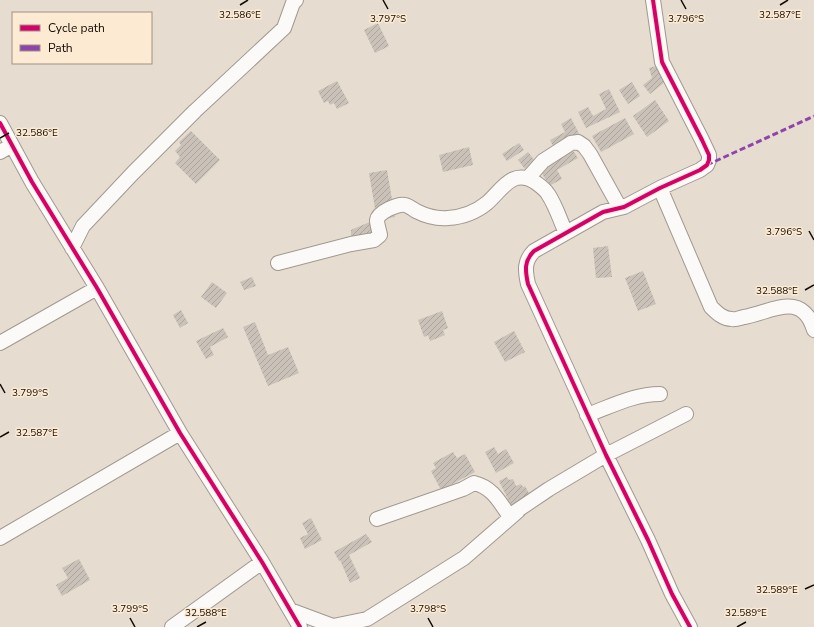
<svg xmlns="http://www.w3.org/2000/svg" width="814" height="627" viewBox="0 0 814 627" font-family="'Nunito Sans',sans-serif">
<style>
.building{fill:url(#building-hatch)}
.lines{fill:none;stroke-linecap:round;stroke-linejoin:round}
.minor-casing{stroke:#a19990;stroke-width:16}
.minor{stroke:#fbfaf8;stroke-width:14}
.quiet{stroke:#8e44ad;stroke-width:3;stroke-dasharray:6 3;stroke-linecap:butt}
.cycleway-casing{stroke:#fdead2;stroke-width:6}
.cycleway{stroke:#d6006c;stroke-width:4}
.ticks{fill:none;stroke:#110b04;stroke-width:1.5}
.ticks-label{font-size:10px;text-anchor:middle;fill:#110b04;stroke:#fdead2;stroke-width:3;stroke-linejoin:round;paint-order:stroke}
</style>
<defs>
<pattern id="building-hatch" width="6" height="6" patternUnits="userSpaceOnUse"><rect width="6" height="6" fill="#cac2b8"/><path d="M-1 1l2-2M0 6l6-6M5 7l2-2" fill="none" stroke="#aca59d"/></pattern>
</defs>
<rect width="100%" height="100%" fill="#e6dccf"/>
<path class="building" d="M378 23 389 46 375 53 364 30Z
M660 65 670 78 650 94 643 85 652 78 649 68Z
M337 81 349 103 337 109 334 103 330 105 328 101 324 103 318 91Z
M632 82 640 96 628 104 619 90Z
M609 89 620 112 586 128 578 112 588 107 593 116 606 109 599 94Z
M655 100 669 121 647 137 633 116Z
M571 118 582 139 556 152 550 140 565 132 561 124Z
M625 118 634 134 601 152 592 136Z
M191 131 220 160 196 184 175 163 180 157 175 151 181 145 179 142Z
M519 143 524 150 507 161 502 154Z
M469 147 473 165 443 172 439 155Z
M572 149 578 158 557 170 562 179 549 186 539 168Z
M528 152 535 161 525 169 518 160Z
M387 170 395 217 377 220 369 173Z
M372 221 381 243 351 244V230Z
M608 246 612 277 596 278 593 248Z
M643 271 656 304 638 311 625 278Z
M252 277 256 286 244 290 240 282Z
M212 282 227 293 216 308 201 297Z
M181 310 188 323 180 328 173 315Z
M442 311 448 328 443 330 445 335 430 341 428 335 424 337 418 320Z
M255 322 268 355 288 347 299 373 268 386 243 327Z
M223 328 228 337 210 347 214 355 206 359 196 341Z
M514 331 525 352 505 362 494 342Z
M494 447 498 454 506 449 514 463 496 473 485 452Z
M453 452 457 458 465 454 475 472 441 490 431 471 436 468 433 463Z
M507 477 509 480 513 479 516 486 521 484 523 487 525 486 530 495 511 505 499 481Z
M311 518 322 540 305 549 300 538 308 534 302 523Z
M366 534 372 542 349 555 360 578 350 583 340 560 339 561 334 552Z
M79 559 90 580 62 596 56 585 68 578 62 568Z"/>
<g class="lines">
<g class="minor-casing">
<path id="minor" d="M653 0 662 62 702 140 709 155V160L707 165 700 170 660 188 624 207 603 212 534 251C524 261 525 270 528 284L606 455 648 540 672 594 690 627
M0 123 32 182 97 288 180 433 262 562 300 627
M0 152 12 145
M528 178 543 161 571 143 578 142 584 146 590 154 620 208
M660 188 711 307C717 313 723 319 732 319 735 320 740 318 744 317 772 312 802 290 814 330
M72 248 83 226 133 173 195 111 284 28 293 3 296 0
M278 263 351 244 374 240 380 235C379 230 377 224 377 220 378 212 399 203 405 205 409 206 413 209 416 211 426 216 437 219 448 218 463 217 476 212 487 203 502 190 512 168 535 182 539 185 545 189 548 194 556 206 560 220 566 233
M0 343 97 288
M587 415C612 406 634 394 660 394
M377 519 463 489 474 483C491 487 498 499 508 514H512L549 489 606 455 686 414
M0 538 180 433
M290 610 333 626 367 619 464 558 518 511
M172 627 262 562"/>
</g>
<use href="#minor" class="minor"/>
<path class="quiet" d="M707 165 814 116"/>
<g class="cycleway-casing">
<path id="cycleway" d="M653 0 662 62 702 140 709 155V160L707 165 700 170 660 188 624 207 603 212 534 251C524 261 525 270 528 284L606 455 648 540 672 594 690 627
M0 123 32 182 97 288 180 433 262 562 300 627"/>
</g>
<use href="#cycleway" class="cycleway"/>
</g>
<path class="ticks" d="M383 0 388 9M681 0 686 9M240 5 248 0M780 5 788 0M0 138 9 133M809 231 814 240M805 290 814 285M0 384 5 393M0 437 9 432M805 589 814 585M130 618 135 627M428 618 433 627M197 627 206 622M737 627 746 622"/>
<g class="ticks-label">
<text x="240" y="18">32.586°E</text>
<text x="780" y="18">32.587°E</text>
<text x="388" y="22">3.797°S</text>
<text x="686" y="22">3.796°S</text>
<text x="37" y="136">32.586°E</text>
<text x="784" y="235">3.796°S</text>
<text x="777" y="294">32.588°E</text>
<text x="30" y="396">3.799°S</text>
<text x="37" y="436">32.587°E</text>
<text x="777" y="593">32.589°E</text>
<text x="130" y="612">3.799°S</text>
<text x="428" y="612">3.798°S</text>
<text x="206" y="616">32.588°E</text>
<text x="746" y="616">32.589°E</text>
</g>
<rect x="12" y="12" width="140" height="52" fill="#fdead2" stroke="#9f9180"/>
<rect x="20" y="25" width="20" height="6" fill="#d6006c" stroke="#9f9180"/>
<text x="48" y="32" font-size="12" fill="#110b04">Cycle path</text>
<rect x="20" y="45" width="20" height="6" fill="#8e44ad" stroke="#9f9180"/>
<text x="48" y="52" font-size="12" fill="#110b04">Path</text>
</svg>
